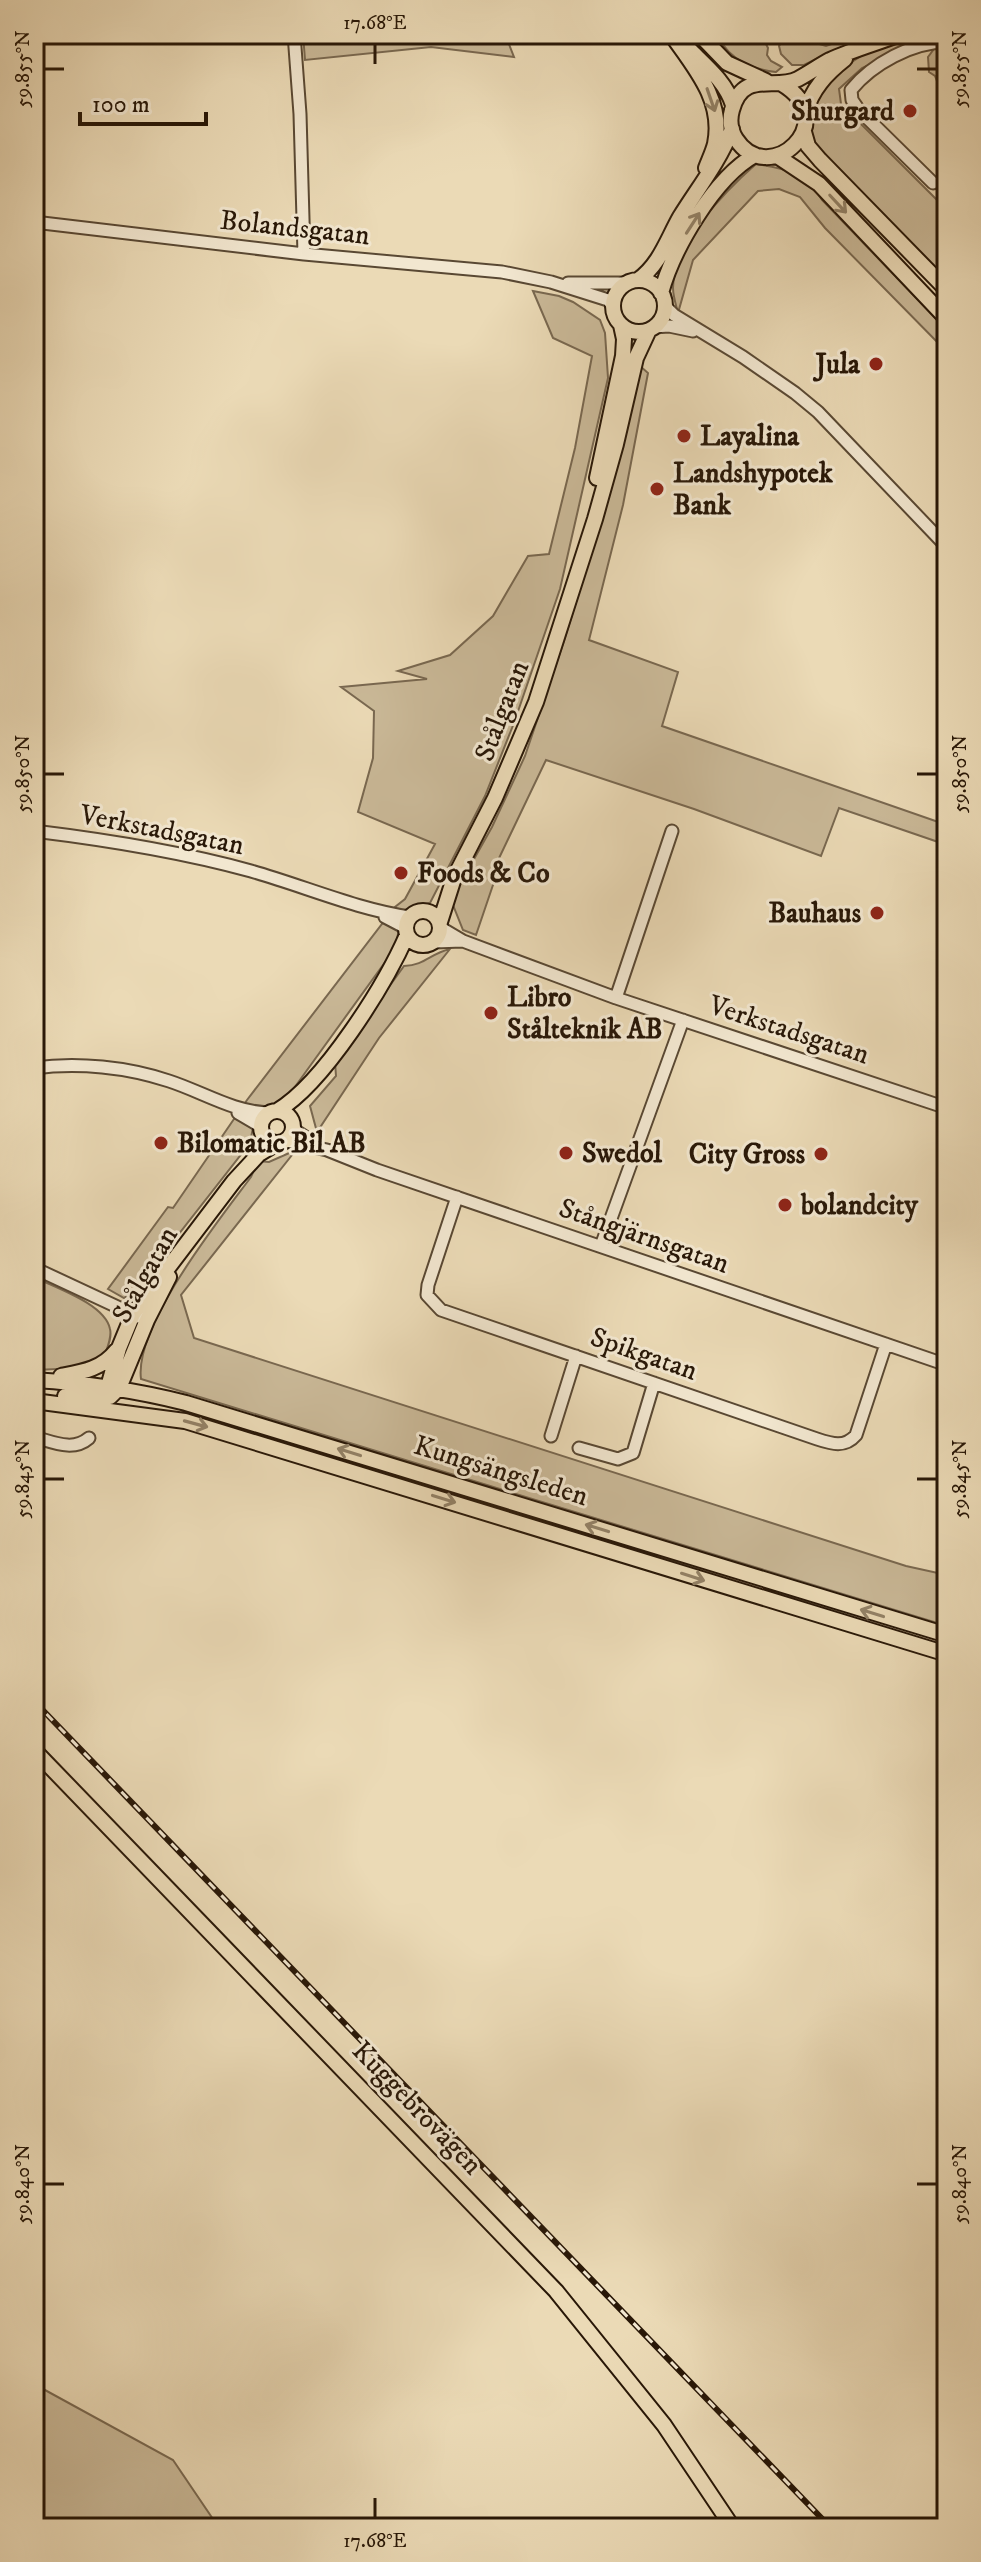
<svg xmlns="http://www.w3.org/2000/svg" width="981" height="2562" viewBox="0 0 981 2562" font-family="'IM FELL DW Pica',serif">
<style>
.green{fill:#cab998;stroke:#796850;stroke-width:2}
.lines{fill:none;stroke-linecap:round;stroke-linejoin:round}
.minor-casing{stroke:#594833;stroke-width:15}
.major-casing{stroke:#281707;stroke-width:18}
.minor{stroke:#f2e7d0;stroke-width:11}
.major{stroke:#ebdab6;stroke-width:14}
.rail-casing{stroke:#281707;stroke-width:6}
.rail{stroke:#f2e7d0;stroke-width:3;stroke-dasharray:9;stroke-linecap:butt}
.oneway{stroke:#938267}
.ticks{fill:none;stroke:#281707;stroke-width:3}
.poi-dot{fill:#8f2418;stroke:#f2e7d0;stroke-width:3}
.labels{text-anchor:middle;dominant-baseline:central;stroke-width:6;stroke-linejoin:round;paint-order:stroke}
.poi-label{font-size:28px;font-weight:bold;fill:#281707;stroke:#f2e7d0;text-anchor:start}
.street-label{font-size:28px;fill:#281707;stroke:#f2e7d0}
.neatline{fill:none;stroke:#281707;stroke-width:3}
.ticks-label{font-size:20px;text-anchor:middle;fill:#281707}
</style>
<rect width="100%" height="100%" fill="#ebdab6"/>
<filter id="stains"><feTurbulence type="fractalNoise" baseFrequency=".0025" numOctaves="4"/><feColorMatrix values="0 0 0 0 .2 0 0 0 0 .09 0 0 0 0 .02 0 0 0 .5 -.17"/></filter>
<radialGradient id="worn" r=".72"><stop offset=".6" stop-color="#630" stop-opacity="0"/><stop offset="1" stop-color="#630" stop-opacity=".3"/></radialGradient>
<path class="green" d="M303 34H505L514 57 431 47 305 60Z
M724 34H761L768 48 767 55 771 61 782 67 776 72C755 70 729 60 720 39Z
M860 34H878L837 49 804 65H792L781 54 779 46 785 38 795 37 826 46Z
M933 34H947V38H931L862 68 839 89 841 104 947 210V280L810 142V109L833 74 869 51 918 36 923 38Z
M934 49H947V107L935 76 929 72 928 57Z
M756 164C783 168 808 173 822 200L947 330V352L825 228 800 197 779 189 758 191 693 260 678 313C676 305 673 296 673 288 673 245 725 191 756 164Z
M533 291 559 296 573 302 600 320 605 333 608 378 560 589 514 723 485 796 430 903 401 914 396 947 284 1102 256 1112 250 1143 135 1290 124 1298 108 1289 168 1207 173 1208 247 1100 395 907 405 899 435 844 358 812 373 758 374 711 341 687 427 679 398 671 450 655 493 616 528 556 549 554 575 448 592 356 553 338Z
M639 365 648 373 623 505 589 640 678 672 662 726 947 825V845L839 808 821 856 694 809 546 760 489 879 494 882 476 935 463 930 451 900 492 827 525 756 564 641 593 547Z
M450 949 379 1038 317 1132 310 1106 336 1076 335 1062 404 966C426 965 429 954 450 949Z
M296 1150 181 1295 194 1338 906 1566 947 1575V1626L141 1379C134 1326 219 1220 251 1177L258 1161 269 1162Z
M34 1277C56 1288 105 1304 110 1329 112 1337 108 1346 105 1354 82 1367 61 1371 34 1369Z
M34 2384 173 2460 219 2528H34Z"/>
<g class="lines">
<g class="minor-casing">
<path id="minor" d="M294 34 300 114 304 254
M933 183 859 110 852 100 851 90C872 64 912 42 947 42
M34 222 304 254 502 272 551 282 608 300 612 305
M568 283H627
M665 306 674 315 743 357 795 393 818 412 947 547
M654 327 669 326 693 331
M34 831C108 840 179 851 251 871 304 886 356 909 410 917
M385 917 406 928
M441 928 463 941 616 998 947 1108
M435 942 462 941
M616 998 672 831
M34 1068C78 1062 127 1067 169 1081 203 1092 233 1112 269 1113
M238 1113 260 1126
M293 1129 313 1142
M286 1141 327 1150 377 1170 947 1365
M457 1197 428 1285 427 1295 441 1310 817 1439C832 1444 845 1448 856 1435L886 1344
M601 1246 683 1020
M34 1268 139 1317
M551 1436 576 1356
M34 1437C53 1442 73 1452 89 1438
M579 1448 618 1459 633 1453 654 1383"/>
</g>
<g class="major-casing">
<path id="major" d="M671 34C694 67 724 100 715 144 713 152 709 160 706 168
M699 34 727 63 766 81
M689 49C706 66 726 82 733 105
M782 84C844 121 769 190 736 139 731 131 729 120 732 110 743 69 775 91 798 79 809 73 819 66 830 60 852 50 877 43 900 34
M805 113C812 89 826 74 845 59
M804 132 808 146 820 160 947 290
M777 156 819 184 947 319
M638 280C660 264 667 240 680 217 698 188 719 162 732 129
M613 306a26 26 0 1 1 52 0a26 26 0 1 1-52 0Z
M661 293C673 249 714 178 755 155
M597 478 623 356 624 339 621 325
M406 928a17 17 0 1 1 34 0a17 17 0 1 1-34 0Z
M440 922 454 878 495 798 536 702 595 519 616 444 636 358 649 330
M261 1127a16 16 0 1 1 32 0a16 16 0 1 1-32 0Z
M277 1111C324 1083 385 985 407 935
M61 1376C82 1372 102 1369 116 1351
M34 1380C86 1383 135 1390 186 1403L947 1635
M109 1393 108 1387 119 1348 133 1314 234 1181 259 1154 277 1143
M65 1396 110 1397 119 1388 147 1320 169 1277
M34 1401 185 1421 947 1654
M34 1750 556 2291 664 2425 733 2528"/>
</g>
<use href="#minor" class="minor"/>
<use href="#major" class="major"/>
<g class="rail-casing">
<path id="rail" d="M34 1701 831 2528"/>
</g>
<use href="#rail" class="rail"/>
</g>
<defs><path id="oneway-shaft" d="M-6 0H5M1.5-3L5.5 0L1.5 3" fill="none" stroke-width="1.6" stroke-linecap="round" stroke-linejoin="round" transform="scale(2)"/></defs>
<g class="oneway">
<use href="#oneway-shaft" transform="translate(711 100) rotate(71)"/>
<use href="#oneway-shaft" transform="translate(838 204) rotate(47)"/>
<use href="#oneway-shaft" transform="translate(693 223) rotate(-57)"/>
<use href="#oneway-shaft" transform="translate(196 1424) rotate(15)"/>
<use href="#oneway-shaft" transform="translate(349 1452) rotate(-163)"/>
<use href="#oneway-shaft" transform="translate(444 1499) rotate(17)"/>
<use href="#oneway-shaft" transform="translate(597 1528) rotate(-163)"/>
<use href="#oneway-shaft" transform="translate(693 1577) rotate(18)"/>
<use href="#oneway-shaft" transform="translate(872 1613) rotate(-163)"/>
</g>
<path class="ticks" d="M375 44V64M44 69H64M917 69H937M44 774H64M917 774H937M44 1479H64M917 1479H937M44 2184H64M917 2184H937M375 2498V2518"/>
<g class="poi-dot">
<circle cx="910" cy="111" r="8"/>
<circle cx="876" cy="364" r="8"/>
<circle cx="684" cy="436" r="8"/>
<circle cx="657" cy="489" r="8"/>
<circle cx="401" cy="873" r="8"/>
<circle cx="877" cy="913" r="8"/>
<circle cx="491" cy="1013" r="8"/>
<circle cx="161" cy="1143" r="8"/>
<circle cx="566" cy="1153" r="8"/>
<circle cx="821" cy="1154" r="8"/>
<circle cx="785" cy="1205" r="8"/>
</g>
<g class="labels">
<g class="poi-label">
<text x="894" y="111" text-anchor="end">Shurgard</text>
<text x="860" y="364" text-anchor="end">Jula</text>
<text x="700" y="436">Layalina</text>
<text x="673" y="473">Landshypotek<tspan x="673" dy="32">Bank</tspan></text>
<text x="417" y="873">Foods &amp; Co</text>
<text x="861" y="913" text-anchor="end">Bauhaus</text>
<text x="507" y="997">Libro<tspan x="507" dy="32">Stålteknik AB</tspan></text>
<text x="177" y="1143">Bilomatic Bil AB</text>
<text x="582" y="1153">Swedol</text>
<text x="805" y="1154" text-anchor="end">City Gross</text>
<text x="801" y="1205">bolandcity</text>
</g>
<g class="street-label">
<text transform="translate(295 228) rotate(6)">Bolandsgatan</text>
<text transform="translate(502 711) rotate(-69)">Stålgatan</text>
<text transform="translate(162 830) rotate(11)">Verkstadsgatan</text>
<text transform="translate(789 1030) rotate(18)">Verkstadsgatan</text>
<text transform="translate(644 1236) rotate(19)">Stångjärnsgatan</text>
<text transform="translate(145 1275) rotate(-61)">Stålgatan</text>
<text transform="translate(644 1354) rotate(19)">Spikgatan</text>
<text transform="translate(501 1471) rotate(17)">Kungsängsleden</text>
<text transform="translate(417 2108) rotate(46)">Kuggebrovägen</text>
</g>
</g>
<rect width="981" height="2562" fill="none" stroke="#ebdab6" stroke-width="88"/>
<path d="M80 112v12h126v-12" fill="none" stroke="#281707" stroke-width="4"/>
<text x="92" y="112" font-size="24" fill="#281707" stroke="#f2e7d0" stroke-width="6" paint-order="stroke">100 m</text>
<rect x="44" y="44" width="893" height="2474" class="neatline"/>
<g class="ticks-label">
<text x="375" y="29">17.68°E</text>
<text transform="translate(22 69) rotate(-90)" y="7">59.855°N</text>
<text transform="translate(959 69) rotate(-90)" y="7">59.855°N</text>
<text transform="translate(22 774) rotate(-90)" y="7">59.850°N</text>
<text transform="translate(959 774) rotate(-90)" y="7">59.850°N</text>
<text transform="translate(22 1479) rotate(-90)" y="7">59.845°N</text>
<text transform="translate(959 1479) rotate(-90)" y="7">59.845°N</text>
<text transform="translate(22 2184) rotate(-90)" y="7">59.840°N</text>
<text transform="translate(959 2184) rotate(-90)" y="7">59.840°N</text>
<text x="375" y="2547">17.68°E</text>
</g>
<rect width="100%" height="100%" filter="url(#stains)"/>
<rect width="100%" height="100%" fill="url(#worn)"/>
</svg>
